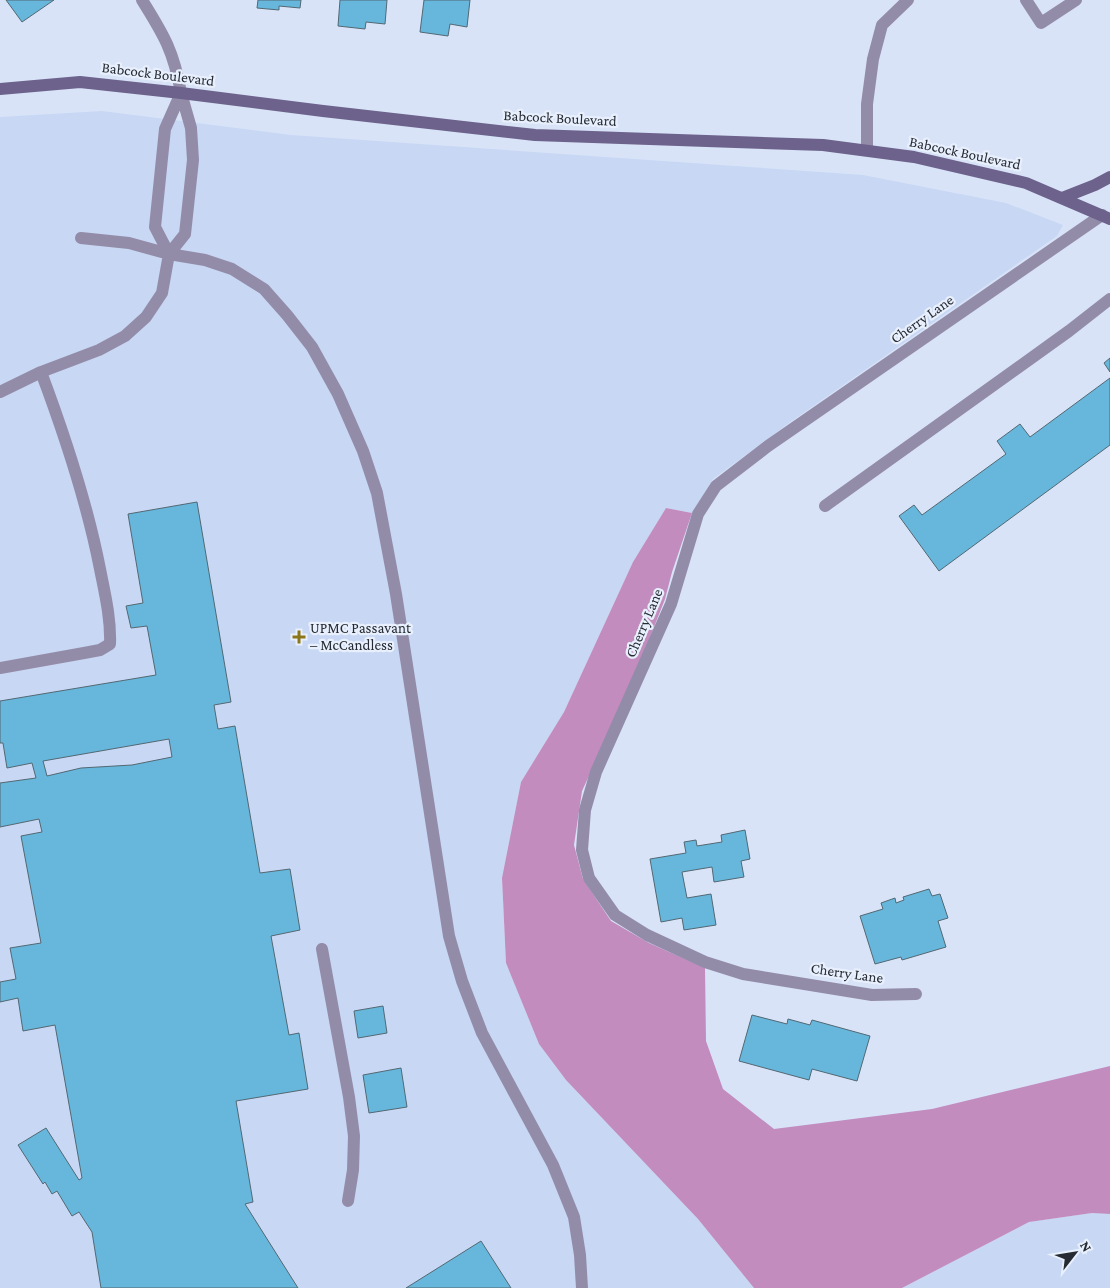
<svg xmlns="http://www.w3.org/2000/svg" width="1110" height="1288" viewBox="0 0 1110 1288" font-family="'Crimson Pro',serif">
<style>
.built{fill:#c8d7f3}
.forest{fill:#c38cbe}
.building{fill:#67b7dc;stroke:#526873;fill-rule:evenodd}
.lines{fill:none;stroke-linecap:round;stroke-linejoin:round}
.lane{stroke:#938ca9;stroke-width:12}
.street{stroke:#938ca9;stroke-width:12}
.secondary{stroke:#6d628b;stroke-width:12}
.poi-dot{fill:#8b761a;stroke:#e9f0fd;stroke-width:2}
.labels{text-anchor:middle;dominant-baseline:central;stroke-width:4.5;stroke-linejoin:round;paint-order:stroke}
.street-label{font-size:15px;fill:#262b33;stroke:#e9f0fd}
.poi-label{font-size:15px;fill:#262b33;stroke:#e9f0fd;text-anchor:start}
</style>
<rect width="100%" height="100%" fill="#d8e3f8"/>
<path class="built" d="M102 111 291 135 863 175 1006 203 1063 225 1057 236 789 423 713 479 692 513 666 508 633 562 564 712 521 782 502 878 506 963 539 1044 566 1080 698 1219 754 1288H0V117Z
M1092 1213 1110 1214V1288H902L1029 1222Z"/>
<path class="forest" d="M666 508 692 513 672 572 665 599 632 683 582 791 574 845 583 879 611 921 649 943 705 968 706 1041 723 1089 774 1129 932 1109 1110 1066V1214L1092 1213 1029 1222 902 1288H754L698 1219 566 1080 539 1044 506 963 502 878 521 782 564 712 633 562Z"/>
<path class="building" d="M6 0H54L22 22Z
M258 0H301L300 8 279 6V10L257 8Z
M340 0H387L385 24 366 22 365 29 338 26Z
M424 0H470L467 27 450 24 448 36 420 32Z
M1110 358V372L1104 363Z
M1110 378V445L939 571 899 516 914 505 922 515 1006 454 997 441 1020 424 1030 437Z
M197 502 231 702 214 705 218 729 235 726 260 873 290 869 300 930 271 936 289 1035 299 1033 308 1089 236 1101 253 1202 245 1204 298 1288H101L92 1232 79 1212 72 1216 57 1191 52 1194 45 1182 43 1184 18 1145 46 1128 79 1180 82 1178 55 1025 23 1031 18 998 0 1002V982L16 979 10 948 41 943 21 836 42 832 39 819 0 827V783L36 778 32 763 7 768 3 743H0V701L156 675 147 626 131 628 126 606 143 603 128 514ZM169 739 172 757 132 765 81 768 47 776 43 761Z
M745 830 750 859 741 861 744 877 714 882 712 867 682 872 687 898 711 894 716 925 684 930 682 918 661 922 650 859 686 853 684 842 696 840 697 846 722 842 721 835Z
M929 889 932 896 940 894 948 918 938 921 946 947 902 960 901 957 875 964 860 916 883 909 881 903 895 898 896 903 904 900 903 897Z
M383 1006 387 1033 358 1038 354 1011Z
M752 1015 787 1024 788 1019 810 1025 812 1020 870 1036 857 1081 812 1069 809 1080 739 1061Z
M401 1068 407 1107 369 1113 363 1075Z
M481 1241 511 1288H406Z"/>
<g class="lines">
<path class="lane" d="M1026 0 1041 23 1076 0
M867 150V104L873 59 882 25 908 0
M81 238 129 243 169 254 205 260 232 269 264 289 287 315 312 347 338 394 363 451 377 493 396 594 449 936 462 981 482 1033 553 1165 574 1217 580 1255 582 1288
M169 254 155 227 165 129 181 93
M0 392 41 372 99 350 125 336 146 317 162 293 169 254 185 234 193 160 191 128 181 93
M0 668 84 653 100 650 110 644C111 619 105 594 100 569 87 502 65 436 41 372
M322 949 349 1097 354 1136 353 1170 348 1201"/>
<path class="street" d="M142 0C164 35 174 52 181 93
M825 506 1069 331 1110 299
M916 994 872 995 743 974 705 962 647 935 615 915 589 878 582 850 585 810 596 772 671 604 698 514 716 486 768 446 1102 215"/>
<path class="secondary" d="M0 89 80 82 181 93 323 111 535 135 823 145 914 157 1026 183 1110 219
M1062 198 1095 185 1110 177"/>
</g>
<path class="poi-dot" d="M296.5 629.5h5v5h5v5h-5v5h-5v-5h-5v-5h5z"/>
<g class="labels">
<g class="street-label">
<text transform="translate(158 74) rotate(7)">Babcock Boulevard</text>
<text transform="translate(560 118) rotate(3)">Babcock Boulevard</text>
<text transform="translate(965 153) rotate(12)">Babcock Boulevard</text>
<text transform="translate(922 319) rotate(-35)">Cherry Lane</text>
<text transform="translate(644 623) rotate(-67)">Cherry Lane</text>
<text transform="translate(847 973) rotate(8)">Cherry Lane</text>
</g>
<g class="poi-label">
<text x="310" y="628">UPMC Passavant<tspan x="310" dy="17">– McCandless</tspan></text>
</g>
</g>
<g transform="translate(1075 1253) rotate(59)" stroke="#e9f0fd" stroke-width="4" paint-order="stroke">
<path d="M0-4L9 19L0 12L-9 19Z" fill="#262b33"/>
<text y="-8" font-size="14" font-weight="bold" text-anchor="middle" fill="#262b33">N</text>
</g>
</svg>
